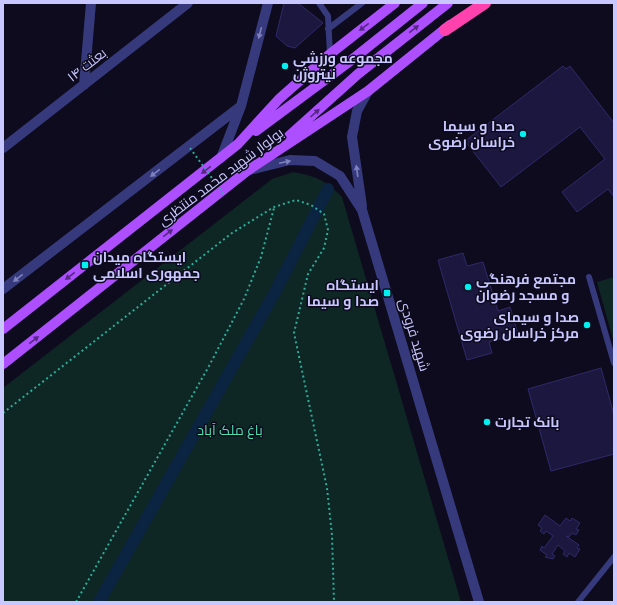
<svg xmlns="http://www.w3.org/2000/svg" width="617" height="605" viewBox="0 0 617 605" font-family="Karla,Cairo,sans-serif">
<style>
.green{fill:#0f2724}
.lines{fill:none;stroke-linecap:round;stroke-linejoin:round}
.canal{stroke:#0b2441;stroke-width:12}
.building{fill:#1c173e;stroke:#30296a}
.path{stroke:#2dae9a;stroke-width:2;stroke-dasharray:2 3;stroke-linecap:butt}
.lane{stroke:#363a7c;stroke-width:6}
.street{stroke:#363a7c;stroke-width:10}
.primary{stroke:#ad4eff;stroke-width:10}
.highway{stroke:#ff42ae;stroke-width:12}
.path-bridge{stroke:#2dae9a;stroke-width:2;stroke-dasharray:2 3;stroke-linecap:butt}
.oneway{fill:#552983}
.oneway2{fill:#7f80be}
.poi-dot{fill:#00f0f2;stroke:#0d0b1d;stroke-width:1.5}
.labels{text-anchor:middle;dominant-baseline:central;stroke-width:3;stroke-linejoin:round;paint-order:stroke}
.poi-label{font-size:14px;font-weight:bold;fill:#c8c7ff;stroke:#0d0b1d;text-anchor:start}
.street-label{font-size:14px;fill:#c8c7ff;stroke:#0d0b1d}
.park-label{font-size:14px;fill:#54deaf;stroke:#0d0b1d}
</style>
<rect width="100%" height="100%" fill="#0d0b1d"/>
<path class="green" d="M293 172C315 176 326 180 342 197L461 602H3V388L272 179Z
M614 277V343L597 282Z"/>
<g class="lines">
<path class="canal" d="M99 602 275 292 328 189"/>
</g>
<path class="building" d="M284 3H298L323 23 295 48 287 46 276 36Z
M563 66 566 69 570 66 614 123V197L608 189 577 212 562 192 605 159 580 127 501 187 465 141Z
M463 253 467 266 483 262 498 311 510 307 518 334 489 342 492 353 467 360 438 260Z
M601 368 614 415V454L551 471 528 389Z
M545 515 560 526 566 518 570 521 572 518 580 523 576 529 579 530 576 535 572 533 569 537 566 536 579 545 577 548 580 549 575 557 569 553 567 557 563 554 565 551 558 545 552 554 555 556 553 559 545 557 547 555 540 550 542 546 544 548 553 536 546 531 544 534 540 531 542 528 538 525Z"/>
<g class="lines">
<path class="path" d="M3 413 232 233 274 207 296 200 311 205 324 214 328 230 324 248 308 274 294 333 327 488 332 535 334 602
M76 602 209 366 244 299 261 257 274 208"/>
<path class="lane" d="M319 3 328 16 330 54
M328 29 362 3
M589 277 614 363
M578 602 614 557"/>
<path class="street" d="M84 85 91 3
M3 148 188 3
M221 158 241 106 268 3
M249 170 290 160 315 161 340 176 362 210 479 602
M362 206 352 137 357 111 368 91
M3 289 241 106"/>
<path class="primary" d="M256 131 349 62 423 3
M289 136 358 74 448 3
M3 329 238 144 279 99 330 54 395 3
M3 364 247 171 368 91 450 25"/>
<path class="highway" d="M445 30 485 3"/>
<path class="path-bridge" d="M190 148 225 196"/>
</g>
<defs><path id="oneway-solid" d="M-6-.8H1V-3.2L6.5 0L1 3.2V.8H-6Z"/></defs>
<g class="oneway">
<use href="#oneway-solid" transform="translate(364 27) rotate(142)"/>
<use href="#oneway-solid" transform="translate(414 29) rotate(-38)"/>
<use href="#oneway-solid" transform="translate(315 113) rotate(-42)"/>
<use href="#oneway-solid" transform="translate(206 170) rotate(142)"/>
<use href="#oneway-solid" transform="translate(168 233) rotate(-38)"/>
<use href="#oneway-solid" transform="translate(70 276) rotate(142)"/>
<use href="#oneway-solid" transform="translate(34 340) rotate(-38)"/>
</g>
<g class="oneway2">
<use href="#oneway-solid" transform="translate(260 33) rotate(104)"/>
<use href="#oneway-solid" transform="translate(285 162) rotate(-12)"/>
<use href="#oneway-solid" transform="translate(357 171) rotate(-98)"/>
<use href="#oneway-solid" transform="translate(155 173) rotate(142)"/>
<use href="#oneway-solid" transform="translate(18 278) rotate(142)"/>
</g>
<g class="poi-dot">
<circle cx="285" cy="66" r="4"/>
<circle cx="523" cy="134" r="4"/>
<rect x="81" y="261" width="8" height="8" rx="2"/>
<circle cx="468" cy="287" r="4"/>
<rect x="383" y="289" width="8" height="8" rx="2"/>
<circle cx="587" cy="325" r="4"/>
<circle cx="487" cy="422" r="4"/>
</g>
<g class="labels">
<g class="poi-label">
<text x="293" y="58">مجموعه ورزشی<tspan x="293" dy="16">نیتروژن</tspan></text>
<text x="515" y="126" text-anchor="end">صدا و سیما<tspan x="515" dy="16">خراسان رضوی</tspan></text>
<text x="93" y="257">ایستگاه میدان<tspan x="93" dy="16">جمهوری اسلامی</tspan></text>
<text x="476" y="279">مجتمع فرهنگی<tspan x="476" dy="16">و مسجد رضوان</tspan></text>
<text x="379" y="285" text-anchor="end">ایستگاه<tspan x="379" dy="16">صدا و سیما</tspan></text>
<text x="579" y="317" text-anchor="end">صدا و سیمای<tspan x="579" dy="16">مرکز خراسان رضوی</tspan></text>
<text x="495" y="422">بانک تجارت</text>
</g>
<g class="street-label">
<text transform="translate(87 65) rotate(-38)">بعثت ۱۴</text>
<text transform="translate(221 177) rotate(-37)">بولوار شهید محمد منتظری</text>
<text transform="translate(414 335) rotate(73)">شهید فرودی</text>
</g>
<g class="park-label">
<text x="230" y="430">باغ ملک آباد</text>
</g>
</g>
<rect width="617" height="605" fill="none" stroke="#c8c7ff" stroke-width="8"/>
</svg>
